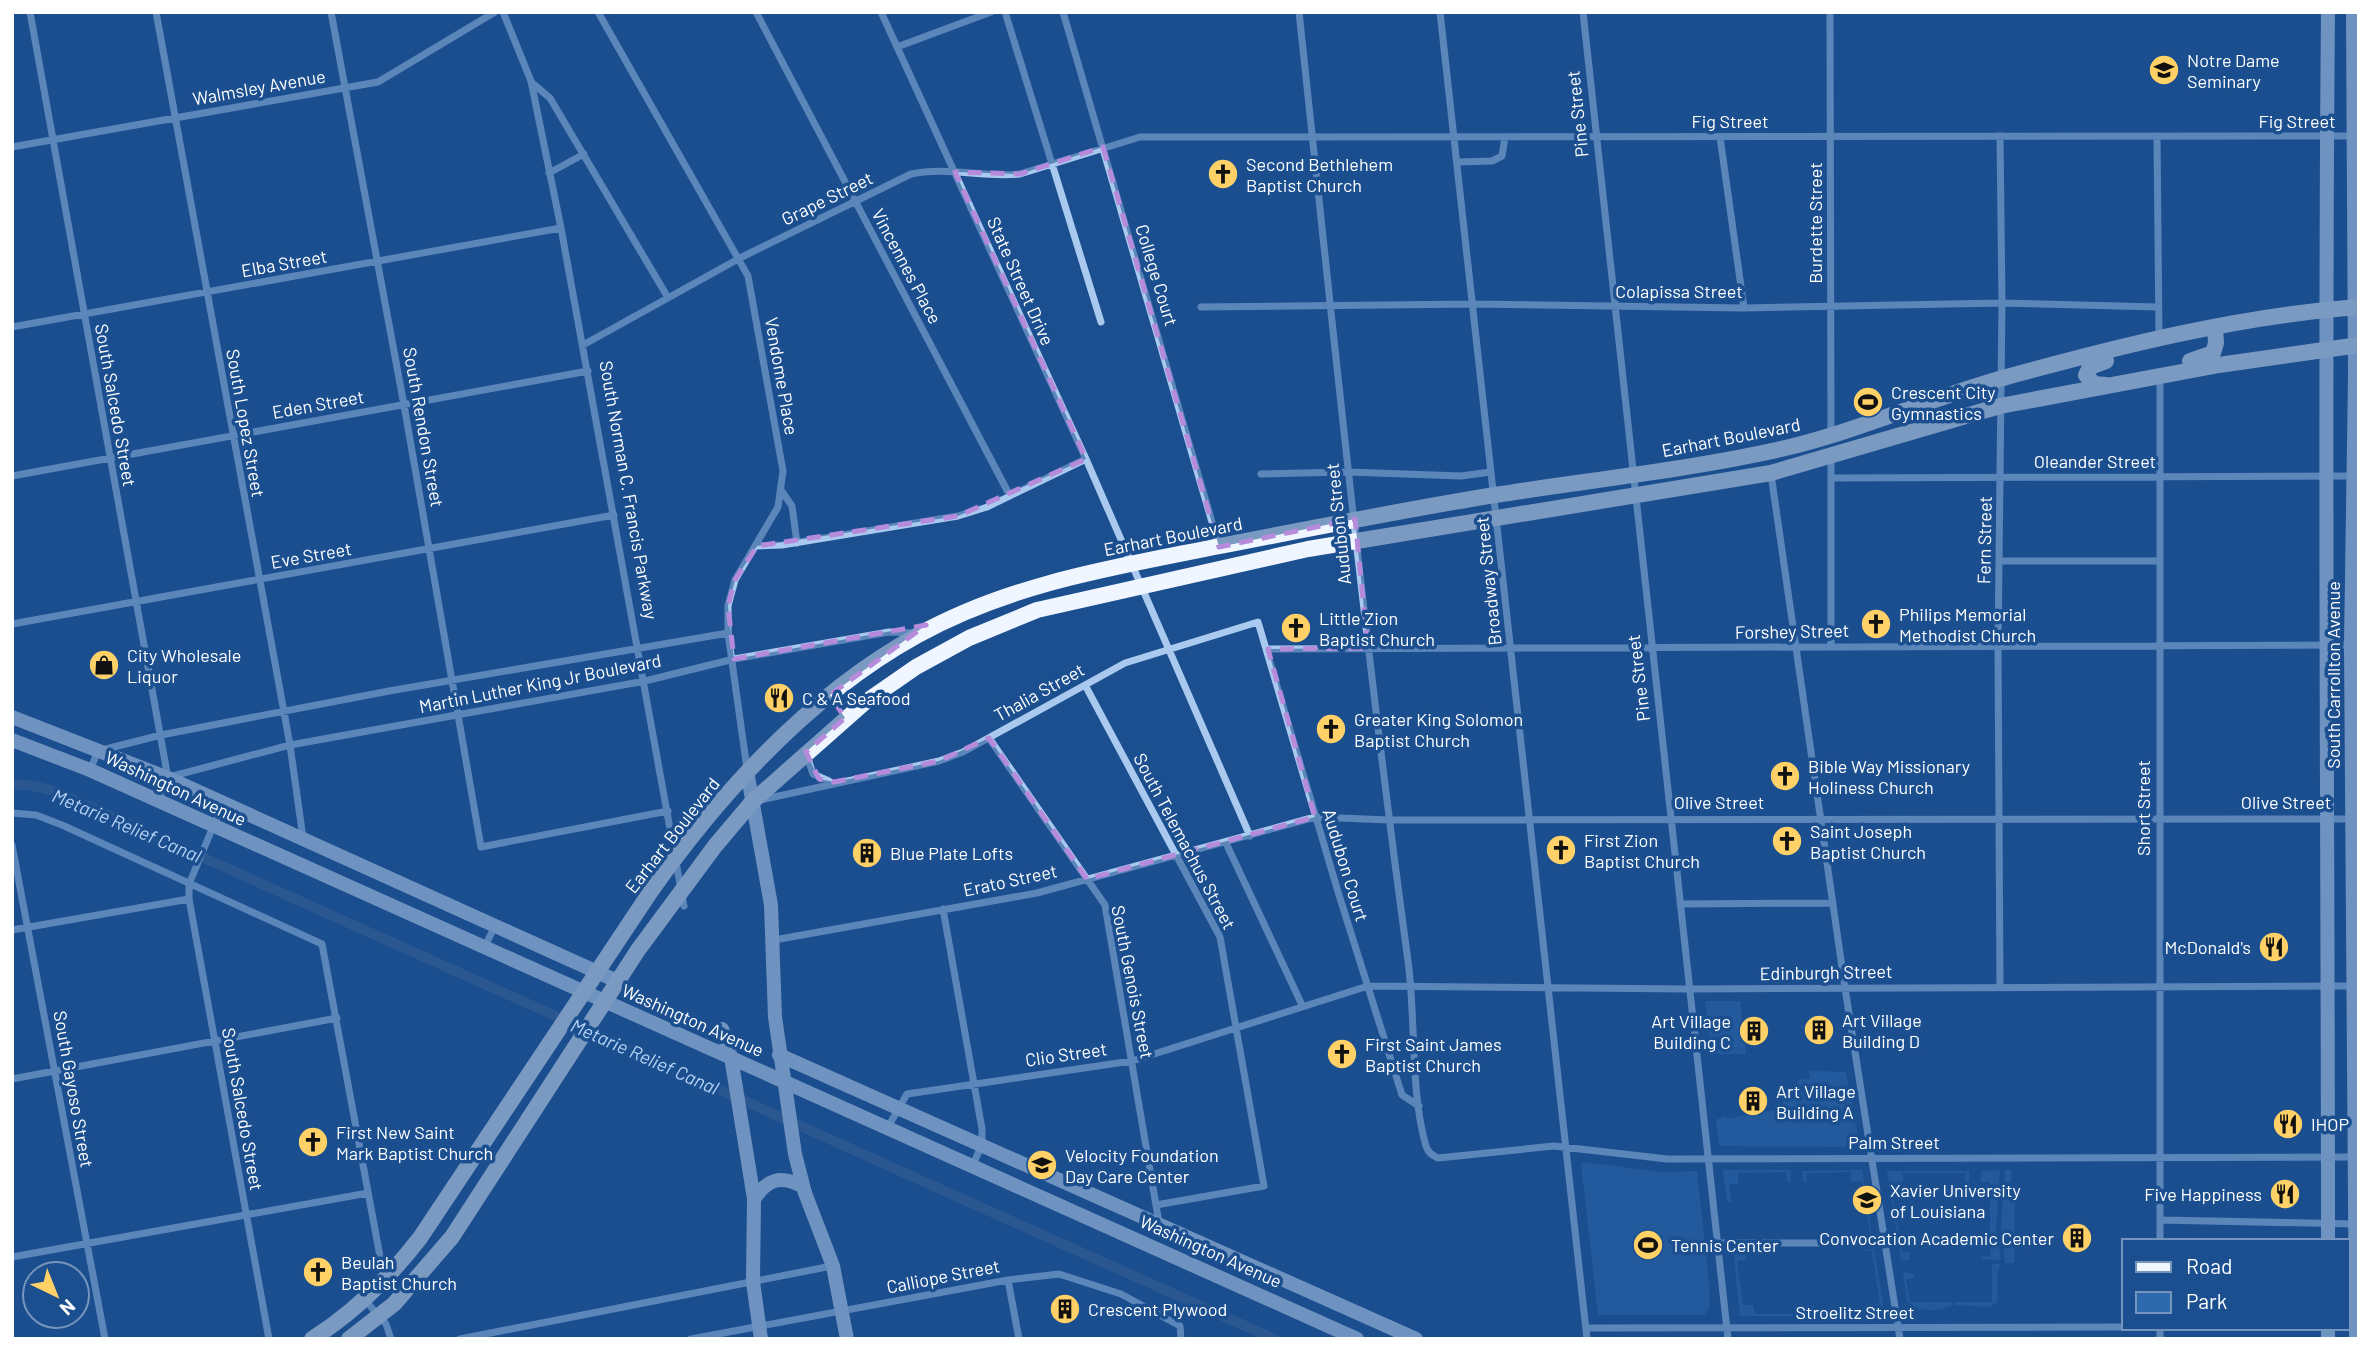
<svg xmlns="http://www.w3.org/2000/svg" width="2371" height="1351" viewBox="0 0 2371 1351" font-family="Barlow,sans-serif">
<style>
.green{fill:#2e69ad}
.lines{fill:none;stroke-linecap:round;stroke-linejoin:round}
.canal{stroke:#3c6290;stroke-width:10}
.street{stroke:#a9c9ee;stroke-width:7}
.secondary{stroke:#d6e6fa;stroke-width:14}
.primary{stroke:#f0f6ff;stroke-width:16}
.marked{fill:none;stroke:#b68bdc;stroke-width:5;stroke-dasharray:14 9;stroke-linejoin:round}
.labels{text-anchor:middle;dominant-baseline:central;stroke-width:7;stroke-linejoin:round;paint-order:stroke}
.poi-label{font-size:18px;fill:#fff;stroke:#1b4f8f;text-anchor:start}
.street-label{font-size:18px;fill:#fff;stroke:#1b4f8f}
.water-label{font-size:19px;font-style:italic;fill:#b5d3f5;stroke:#1b4f8f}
</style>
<rect width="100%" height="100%" fill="#1b4f8f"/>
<path class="green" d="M1705 1001H1740L1746 1054H1711Z
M1809 1071 1846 1072 1860 1147 1719 1146 1716 1120 1726 1116 1727 1119 1784 1108 1782 1093 1795 1090 1799 1080 1810 1078Z
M1584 1162 1661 1172 1697 1171 1710 1293 1709 1309 1704 1315H1598L1581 1164Z
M1723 1170H1791V1182H1787L1786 1172 1738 1173V1184H1729L1731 1202H1727Z
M1862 1170 1872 1237H1862L1870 1233 1862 1181 1851 1182V1172L1807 1173V1182H1803L1802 1171Z
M2000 1170 1996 1230 2001 1260 1982 1259 1981 1257 1990 1256V1182H1981V1171Z
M2005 1170H2011V1191H2015L2014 1263H2005L2001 1225Z
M1887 1171H1969V1181L1965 1182V1173H1903V1182L1891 1184 1902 1253 1910 1252 1909 1260H1901Z
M1733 1249H1742L1746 1253V1260L1737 1261 1743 1305H1753L1755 1314H1806L1807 1305H1814L1815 1314H1867L1868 1304H1880L1872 1251 1863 1250 1874 1249 1885 1316H1740Z
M1992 1264H2000L1997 1275 1998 1302 1988 1307 1954 1305 1955 1302H1992Z
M1903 1272 1914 1274V1278L1906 1280 1910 1302H1952V1306C1934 1311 1922 1313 1907 1302Z"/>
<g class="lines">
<path class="canal" d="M12 785C38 783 61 794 84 804L1274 1339"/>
<path class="street" d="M30 12 166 767 168 778 158 800
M156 12 290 745 303 838
M331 12 404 405 481 847 668 811
M503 12 531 81 561 228 684 906
M598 12 748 276 783 471 778 507 735 580 728 606V633L747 769
M756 12 1010 496
M881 12 1086 459 1250 836
M1005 12 1101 322
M1063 12 1219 546
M1299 12C1333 329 1365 646 1408 961 1416 1019 1410 1092 1426 1146 1428 1153 1432 1155 1438 1158L1554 1146 1667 1159 2355 1157
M1440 12 1587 1339
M1583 12 1728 1339
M1830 12 1831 435
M897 47 991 12
M531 82 550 98 667 296
M2000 136 2002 303 1998 647 2000 986
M2157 136 2159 338
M1720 137 1744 308
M12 147 378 82 495 12
M1458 162 1492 161 1502 156 1505 137
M549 173 584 154
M1201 307 1474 304 1744 308 2002 303 2157 307
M12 327 561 228
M583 345 740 258 911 174C947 166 983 178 1020 174L1140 137 2353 136
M2160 376V1241
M1261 474 1348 472 1461 476 1491 472
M1771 474 1845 988 1900 1339
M12 476 588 371
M1831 478 2356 476
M781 490 792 506 797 543
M757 546 782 545 958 516 987 507 1086 459
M1999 561H2160
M12 624 614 515
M1831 646V458
M1268 649 2359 645
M1085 685 1220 937 1264 1186 1156 1205
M989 738 1105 905 1159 1223
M806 753 813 774 829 781
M90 770 98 751 161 735 389 691 728 633
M169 777 290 745 645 681 734 659 889 632 916 633
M760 800 939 761 963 752 1125 663 1258 622 1339 895 1402 1095 1419 1106
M223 803 189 884V899L269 1339
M12 813 36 815 62 825 322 944 384 1278
M1226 843 1302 1005
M12 845 105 1339
M1680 904 1833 903
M943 909 982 1129V1144L973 1165
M12 930 189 899
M774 940 1037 893 1315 817 1389 820 2355 819
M485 946 495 926
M12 1079 337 1018
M888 1127 907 1094 1132 1061 1368 986 1689 989 2352 986
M2160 1220 2355 1224
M1718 1243H1885
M12 1257 368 1193
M1008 1280 1019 1339
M364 1299 386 1324 391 1339
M1586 1328 2124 1327
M2160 1328V1339
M460 1339 832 1266
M691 1339 1008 1280 1059 1274 1121 1294 1180 1326 1181 1339"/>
<path class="secondary" d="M2353 12 2355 376 2351 645 2356 1339
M12 717 168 778 617 981
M12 740 90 770 1357 1339
M747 771 771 905 775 1017 795 1154 805 1193 833 1266 847 1339
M722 1029 731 1057 754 1199 753 1282 761 1339
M779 1055 1416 1339
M754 1199C768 1179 780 1175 802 1186
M2328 1241C2328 831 2324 422 2328 12
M2328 1339V1328"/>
<path class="primary" d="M2106 361 2090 367 2086 375 2094 384 2106 385
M2190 361 2213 353 2216 343 2215 327
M312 1339C355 1312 389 1278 420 1238L651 891C722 791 809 695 918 635 1012 583 1116 567 1220 546 1312 528 1403 510 1495 495 1590 480 1687 470 1781 449 1856 432 1928 399 2003 378 2119 346 2238 316 2359 307
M349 1339 394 1304 452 1237 638 950 715 846 753 801 864 703 916 667 969 638 1037 610 1308 549 1771 473 2000 406 2219 365 2359 345"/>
</g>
<path d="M0 0H2371V1351H0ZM1103 147 1219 547 1355 519 1368 648 1268 649 1315 817 1087 879 989 738 939 761 834 782 819 779 806 752 845 718 830 695 926 625 734 659 728 606 735 580 757 546 958 516 1086 459 955 172 1020 174Z" fill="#1b4f8f" fill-opacity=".55" fill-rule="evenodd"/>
<path class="marked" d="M1103 147 1219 547 1355 519 1368 648 1268 649 1315 817 1087 879 989 738 939 761 834 782 819 779 806 752 845 718 830 695 926 625 734 659 728 606 735 580 757 546 958 516 1086 459 955 172 1020 174Z"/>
<defs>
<g id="school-disc" transform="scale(1.575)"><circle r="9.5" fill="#ffd166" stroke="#1b4f8f"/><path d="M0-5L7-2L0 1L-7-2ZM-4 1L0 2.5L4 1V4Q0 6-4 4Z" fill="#111"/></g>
<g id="church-disc" transform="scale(1.575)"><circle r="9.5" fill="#ffd166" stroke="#1b4f8f"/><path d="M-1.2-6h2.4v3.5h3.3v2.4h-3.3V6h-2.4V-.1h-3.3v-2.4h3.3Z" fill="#111"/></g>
<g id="stadium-disc" transform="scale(1.575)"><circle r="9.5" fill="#ffd166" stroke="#1b4f8f"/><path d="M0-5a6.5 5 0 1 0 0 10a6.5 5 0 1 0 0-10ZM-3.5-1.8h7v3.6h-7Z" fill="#111"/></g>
<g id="shop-disc" transform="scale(1.575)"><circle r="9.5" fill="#ffd166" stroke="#1b4f8f"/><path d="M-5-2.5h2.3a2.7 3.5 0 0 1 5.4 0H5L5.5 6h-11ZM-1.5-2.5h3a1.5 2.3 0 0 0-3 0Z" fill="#111"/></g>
<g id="restaurant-disc" transform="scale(1.575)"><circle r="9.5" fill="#ffd166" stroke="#1b4f8f"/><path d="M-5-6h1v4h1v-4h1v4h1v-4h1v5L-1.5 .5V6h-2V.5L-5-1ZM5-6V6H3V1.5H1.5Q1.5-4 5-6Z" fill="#111"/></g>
<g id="building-disc" transform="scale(1.575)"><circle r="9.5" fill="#ffd166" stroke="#1b4f8f"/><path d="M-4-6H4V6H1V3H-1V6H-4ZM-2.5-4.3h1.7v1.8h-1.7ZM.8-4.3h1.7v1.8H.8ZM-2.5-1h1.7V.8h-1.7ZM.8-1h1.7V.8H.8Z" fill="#111"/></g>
<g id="university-disc" transform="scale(1.575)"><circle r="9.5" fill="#ffd166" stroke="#1b4f8f"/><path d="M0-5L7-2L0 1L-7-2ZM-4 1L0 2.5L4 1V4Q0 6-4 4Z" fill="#111"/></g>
</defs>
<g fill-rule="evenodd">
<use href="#school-disc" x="2164" y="70"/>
<use href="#church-disc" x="1223" y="174"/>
<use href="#stadium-disc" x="1868" y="402"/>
<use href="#church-disc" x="1876" y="624"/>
<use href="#church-disc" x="1296" y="628"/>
<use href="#shop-disc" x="104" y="665"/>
<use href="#restaurant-disc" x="779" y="698"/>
<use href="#church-disc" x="1331" y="729"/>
<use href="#church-disc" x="1785" y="776"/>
<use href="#church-disc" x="1787" y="841"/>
<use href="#church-disc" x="1561" y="850"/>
<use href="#building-disc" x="867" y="853"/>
<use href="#restaurant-disc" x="2274" y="947"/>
<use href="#building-disc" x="1819" y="1030"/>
<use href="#building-disc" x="1754" y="1031"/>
<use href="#church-disc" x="1342" y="1054"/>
<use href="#building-disc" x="1753" y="1101"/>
<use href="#restaurant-disc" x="2288" y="1124"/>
<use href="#church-disc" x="313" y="1142"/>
<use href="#school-disc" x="1042" y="1165"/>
<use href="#restaurant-disc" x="2285" y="1194"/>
<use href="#university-disc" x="1867" y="1200"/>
<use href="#building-disc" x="2077" y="1238"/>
<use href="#stadium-disc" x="1648" y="1245"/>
<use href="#church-disc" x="318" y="1272"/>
<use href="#building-disc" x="1065" y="1309"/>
</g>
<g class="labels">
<g class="poi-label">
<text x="2187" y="60">Notre Dame<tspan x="2187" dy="21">Seminary</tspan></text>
<text x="1246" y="164">Second Bethlehem<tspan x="1246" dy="21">Baptist Church</tspan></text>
<text x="1891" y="392">Crescent City<tspan x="1891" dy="21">Gymnastics</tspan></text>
<text x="1899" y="614">Philips Memorial<tspan x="1899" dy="21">Methodist Church</tspan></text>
<text x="1319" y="618">Little Zion<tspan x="1319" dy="21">Baptist Church</tspan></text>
<text x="127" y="655">City Wholesale<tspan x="127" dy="21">Liquor</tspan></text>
<text x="802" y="698">C &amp; A Seafood</text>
<text x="1354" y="719">Greater King Solomon<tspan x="1354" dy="21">Baptist Church</tspan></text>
<text x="1808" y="766">Bible Way Missionary<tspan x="1808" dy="21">Holiness Church</tspan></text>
<text x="1810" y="831">Saint Joseph<tspan x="1810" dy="21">Baptist Church</tspan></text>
<text x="1584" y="840">First Zion<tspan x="1584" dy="21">Baptist Church</tspan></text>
<text x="890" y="853">Blue Plate Lofts</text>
<text x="2251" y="947" text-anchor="end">McDonald's</text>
<text x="1842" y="1020">Art Village<tspan x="1842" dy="21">Building D</tspan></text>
<text x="1731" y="1021" text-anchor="end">Art Village<tspan x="1731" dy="21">Building C</tspan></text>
<text x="1365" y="1044">First Saint James<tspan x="1365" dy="21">Baptist Church</tspan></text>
<text x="1776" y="1091">Art Village<tspan x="1776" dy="21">Building A</tspan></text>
<text x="2311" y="1124">IHOP</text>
<text x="336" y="1132">First New Saint<tspan x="336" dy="21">Mark Baptist Church</tspan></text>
<text x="1065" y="1155">Velocity Foundation<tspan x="1065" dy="21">Day Care Center</tspan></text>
<text x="1890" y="1190">Xavier University<tspan x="1890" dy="21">of Louisiana</tspan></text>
<text x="2262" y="1194" text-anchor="end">Five Happiness</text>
<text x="2054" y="1238" text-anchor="end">Convocation Academic Center</text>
<text x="1671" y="1245">Tennis Center</text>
<text x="341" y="1262">Beulah<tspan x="341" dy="21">Baptist Church</tspan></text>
<text x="1088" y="1309">Crescent Plywood</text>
</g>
<g class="street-label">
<text transform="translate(259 87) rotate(-10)">Walmsley Avenue</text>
<text transform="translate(1577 114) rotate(-96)">Pine Street</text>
<text x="1730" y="121">Fig Street</text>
<text x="2297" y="121">Fig Street</text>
<text transform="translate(827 198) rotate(-26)">Grape Street</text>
<text transform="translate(1815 223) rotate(-90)">Burdette Street</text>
<text transform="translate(284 263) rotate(-10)">Elba Street</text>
<text transform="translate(907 266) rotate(62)">Vincennes Place</text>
<text transform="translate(1157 275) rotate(73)">College Court</text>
<text transform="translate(1021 281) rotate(66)">State Street Drive</text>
<text x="1679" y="291">Colapissa Street</text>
<text transform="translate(782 376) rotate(80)">Vendome Place</text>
<text transform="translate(318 404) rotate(-10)">Eden Street</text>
<text transform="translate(116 405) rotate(80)">South Salcedo Street</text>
<text transform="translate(246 423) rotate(80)">South Lopez Street</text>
<text transform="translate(424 427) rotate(80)">South Rendon Street</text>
<text transform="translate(1731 437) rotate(-11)">Earhart Boulevard</text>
<text x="2095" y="461">Oleander Street</text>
<text transform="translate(629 490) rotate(80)">South Norman C. Francis Parkway</text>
<text transform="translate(1338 524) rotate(-96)">Audubon Street</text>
<text transform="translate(1173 536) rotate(-11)">Earhart Boulevard</text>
<text transform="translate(1984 540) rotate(-89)">Fern Street</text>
<text transform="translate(311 555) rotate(-10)">Eve Street</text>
<text transform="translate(1488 581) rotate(-96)">Broadway Street</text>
<text transform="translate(1792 631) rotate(-1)">Forshey Street</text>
<text transform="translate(2333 675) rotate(-90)">South Carrollton Avenue</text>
<text transform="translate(1638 678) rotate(-97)">Pine Street</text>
<text transform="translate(540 683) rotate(-11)">Martin Luther King Jr Boulevard</text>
<text transform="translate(1039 692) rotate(-29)">Thalia Street</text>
<text transform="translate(176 788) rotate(25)">Washington Avenue</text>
<text x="1719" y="802">Olive Street</text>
<text x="2286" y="802">Olive Street</text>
<text transform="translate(2143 808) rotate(-90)">Short Street</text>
<text transform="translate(672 835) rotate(-52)">Earhart Boulevard</text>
<text transform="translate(1185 841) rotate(62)">South Telemachus Street</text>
<text transform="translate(1346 865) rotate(73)">Audubon Court</text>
<text transform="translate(1010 880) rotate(-12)">Erato Street</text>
<text transform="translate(1826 972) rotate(-1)">Edinburgh Street</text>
<text transform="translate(1133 982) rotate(79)">South Genois Street</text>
<text transform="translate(693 1020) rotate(24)">Washington Avenue</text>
<text transform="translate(1066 1054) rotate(-8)">Clio Street</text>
<text transform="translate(74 1089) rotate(80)">South Gayoso Street</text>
<text transform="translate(243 1109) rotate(80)">South Salcedo Street</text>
<text x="1894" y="1142">Palm Street</text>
<text transform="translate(1211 1251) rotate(24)">Washington Avenue</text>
<text transform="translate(943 1276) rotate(-11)">Calliope Street</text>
<text x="1855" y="1312">Stroelitz Street</text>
</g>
<g class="water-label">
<text transform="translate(127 825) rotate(23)">Metarie Relief Canal</text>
<text transform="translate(645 1056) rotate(24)">Metarie Relief Canal</text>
</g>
</g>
<rect width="2371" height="1351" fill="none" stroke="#ffffff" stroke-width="28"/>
<rect x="2122" y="1239" width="228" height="91" fill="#1b4f8f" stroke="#7695bc" stroke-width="2"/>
<rect x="2136" y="1262" width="35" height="10" fill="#f0f6ff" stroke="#7695bc" stroke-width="2"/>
<text x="2186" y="1274" font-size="21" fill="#ffffff">Road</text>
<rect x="2136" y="1292" width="35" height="21" fill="#2e69ad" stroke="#7695bc" stroke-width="2"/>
<text x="2186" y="1309" font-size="21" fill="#ffffff">Park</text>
<g transform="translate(56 1295) rotate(137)"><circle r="33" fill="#1b4f8f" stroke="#7695bc" stroke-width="2"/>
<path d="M0-5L12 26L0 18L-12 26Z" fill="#ffd166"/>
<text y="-10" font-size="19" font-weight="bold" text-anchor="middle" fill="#ffffff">N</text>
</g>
</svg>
